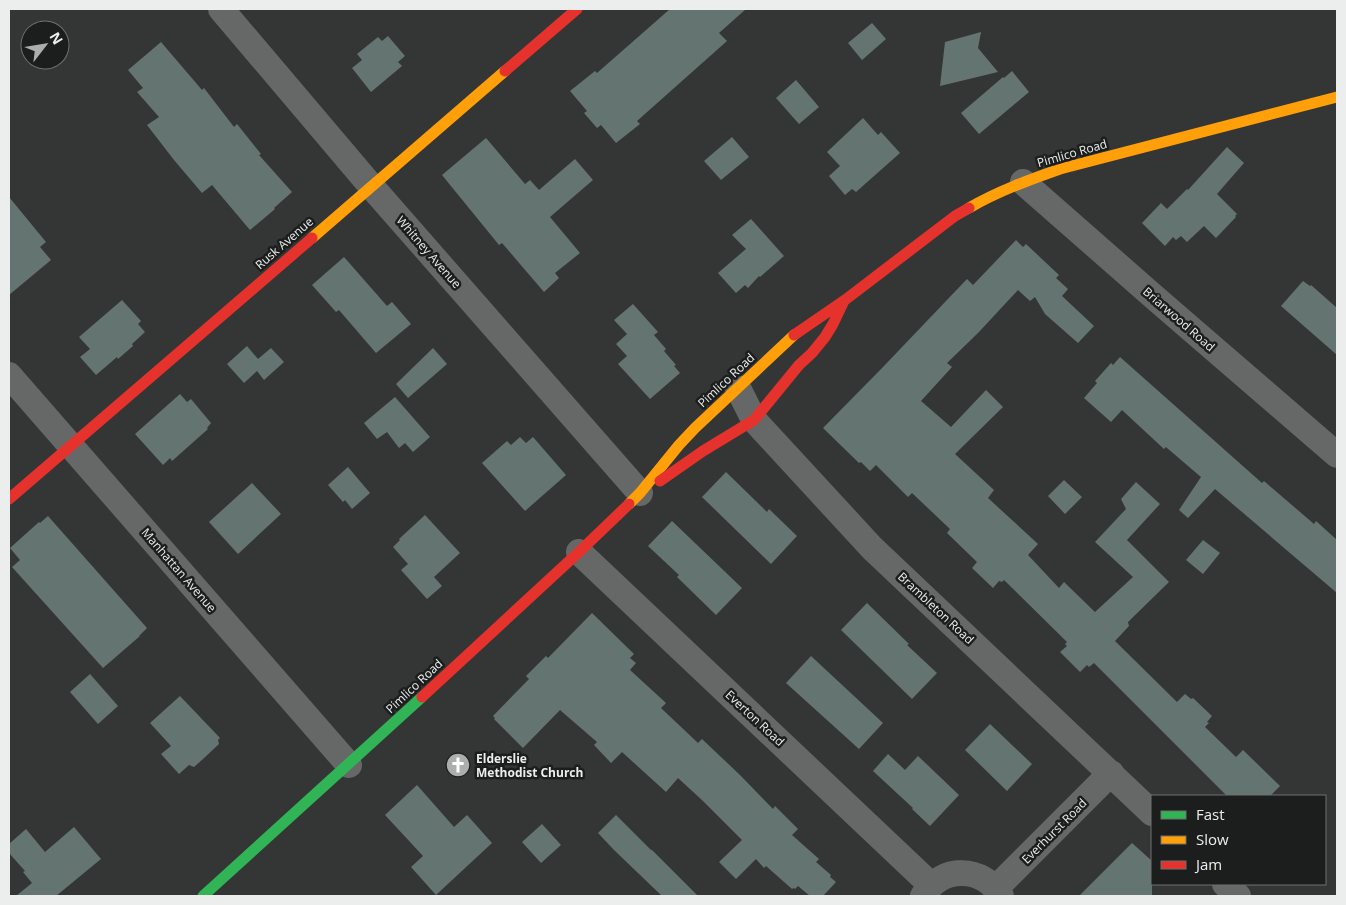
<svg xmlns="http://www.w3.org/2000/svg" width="1346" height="905" viewBox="0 0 1346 905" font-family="'Open Sans',sans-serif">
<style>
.building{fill:#647571}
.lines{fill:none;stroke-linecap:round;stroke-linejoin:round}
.street{stroke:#666867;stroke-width:26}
.fast{stroke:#30b455;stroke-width:11}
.slow{stroke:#ff9f0a;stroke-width:11}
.jam{stroke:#e5322d;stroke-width:11}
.labels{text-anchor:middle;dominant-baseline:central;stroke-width:5;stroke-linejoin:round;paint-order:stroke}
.street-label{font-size:12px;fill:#eceeee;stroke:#1c1e1e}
.poi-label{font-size:12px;font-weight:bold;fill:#eceeee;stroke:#1c1e1e;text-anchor:start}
</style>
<rect width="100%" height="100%" fill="#343635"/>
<path class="building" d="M670 9H746L719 33 727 41 637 121 640 124 616 143 601 125 597 128 584 113 587 111 570 91 595 71 597 73Z
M872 23 886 39 862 60 848 43Z
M981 32 978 48 998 72 940 86 945 42Z
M388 36 405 56 398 62 402 66 371 92 352 68 362 60 357 54 378 37 382 41Z
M161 42 202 90 204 88 234 127 237 124 261 154 259 155 292 192 274 208 275 209 250 230 212 185 202 193 174 160 147 125 159 117 137 92 143 88 128 70Z
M1012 71 1029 92 979 134 961 113 1003 77 1004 78Z
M796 80 819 107 799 124 776 98Z
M863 118 878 135 881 132 900 153 856 192 852 189 845 195 829 176 840 166 827 152Z
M732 137 749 157 721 180 704 161Z
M486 138 525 184 530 180 539 190 575 159 593 180 550 217 580 253 555 273 559 278 544 292 502 243 499 245 442 175Z
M1227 147 1244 163 1217 194 1237 214 1235 216 1236 217 1216 238 1204 226 1187 242 1181 236 1176 240 1173 237 1165 246 1142 223 1161 203 1167 209 1187 189 1188 190Z
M9 197 46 242 40 247 51 260 9 295Z
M751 219 784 256 760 277 759 276 748 288 745 285 736 293 718 273 746 249 732 235Z
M1016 240 1023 247 1026 244 1059 275 1056 278 1068 289 1062 296 1094 326 1078 343 1045 314 1035 297 1030 301 1018 290 978 333 947 363 952 367 921 401 951 427 986 390 1003 407 955 454 994 490 988 498 1038 544 1028 555 1059 588 1064 582 1095 612 1133 577 1095 542 1126 509 1121 499 1136 482 1160 504 1127 540 1169 582 1128 622 1129 626 1115 641 1177 702 1185 694 1191 699 1193 698 1212 716 1207 722 1209 723 1205 727 1236 757 1243 750 1280 786 1270 796H1227L1094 663 1089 667 1087 665 1080 672 1060 652 1067 646 1065 644 1067 642 1004 580 1002 582 999 581 993 588 972 568 977 562 947 533 950 529 912 493 908 497 876 465 870 471 861 462 859 463 823 428 883 367 967 279 973 285Z
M344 257 387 306 392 302 411 324 376 353 339 310 336 312 312 285Z
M1303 281 1310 286 1311 285 1337 308V355L1281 306Z
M122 300 141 321 138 324 145 332 132 344 133 346 118 359 117 357 96 375 80 357 90 349 79 337Z
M633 304 658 332 654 335 666 349 664 351 676 365 674 366 680 373 650 399 618 364 627 356 616 344 627 334 614 320Z
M247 346 258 359 271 348 284 362 264 380 257 371 244 383 227 364Z
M433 348 447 364 408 398 396 384Z
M1120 357 1262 483 1264 481 1314 524 1316 521 1337 540V593L1215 489 1188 518 1179 510 1201 477 1167 448 1166 447 1164 449 1122 410 1111 422 1084 398 1097 383 1095 381 1111 363 1113 365Z
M180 394 187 402 191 399 211 423 207 428 208 429 172 461 170 458 163 465 135 434Z
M395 397 430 437 413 452 405 443 399 448 387 432 377 439 364 423Z
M520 437 526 443 533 437 566 475 525 511 482 463 507 441 511 445Z
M348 467 370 493 352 509 345 500 343 502 328 485Z
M726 472 767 512 769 509 797 536 771 564 702 497Z
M1064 480 1082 497 1065 514 1048 496Z
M252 483 281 514 238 554 209 522Z
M425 515 460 553 434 577 442 586 427 599 401 570 408 564 393 547 400 540 399 539Z
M48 516 147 628 139 636H140L103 668 12 567 20 560 10 548 39 522 40 523Z
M672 521 742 588 716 615 677 577 679 575 648 546Z
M1203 540 1220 553 1203 574 1186 560Z
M867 603 909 644 907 645 937 673 912 699 841 630Z
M592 613 634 654 630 658 636 663 630 670 666 703 661 708 698 743 702 739 740 775 773 809 775 806 798 829 792 835 819 859 816 862 831 875 830 877 836 882 823 896H810L798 886 795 889 794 888 792 889 766 866 764 868 756 859 736 879 719 862 742 840 703 801 678 778 666 792 622 752 611 763 594 745 597 742 560 710 523 748 494 719 495 718 493 716 529 679 526 676 546 656 548 658Z
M811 656 883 723 859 749 786 683Z
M90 674 118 706 98 724 70 692Z
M180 696 220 738 218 740 219 744 203 759 194 767 189 765 179 774 161 754 171 746 150 723Z
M990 724 1032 764 1007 791 965 750Z
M888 754 905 770 918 756 959 795 930 826 912 809 913 808 873 771Z
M417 785 454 827 467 815 492 843 436 895 411 867 423 856 385 815Z
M616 815 651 850H652L698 896H662L614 850 598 833Z
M542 824 561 845 541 863 522 842Z
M74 827 101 859 56 896H16L32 883 23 872 25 871 9 853V844L26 829 45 852Z
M1132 843 1152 861V896H1079Z"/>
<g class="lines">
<path class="street" d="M221 9 371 186 640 493
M1023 182 1154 297 1337 455
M9 375 349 765
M738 388 754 420 872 548 1152 813
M579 552 931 885
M1225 884 1238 896
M996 888 1111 773
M923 896C942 865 982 866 1001 896"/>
<path class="fast" d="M203 896 422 697"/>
<path class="slow" d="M969 208C998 191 1029 180 1060 169L1337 97
M312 238 505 71
M629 504 640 493 679 445 695 428 794 335"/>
<path class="jam" d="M505 71 577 9
M794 335 845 300 955 216 969 208
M660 481 703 451 754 420 799 365 812 353 825 337 833 324 843 303
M9 499 312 238
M422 697 579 552 629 504"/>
</g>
<defs>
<g id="church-disc" transform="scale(1.25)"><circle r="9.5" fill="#acaead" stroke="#1c1e1e"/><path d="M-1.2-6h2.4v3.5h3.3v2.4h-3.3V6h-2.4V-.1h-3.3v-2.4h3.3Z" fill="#fff"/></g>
</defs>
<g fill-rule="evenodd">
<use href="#church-disc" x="458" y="765"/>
</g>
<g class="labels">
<g class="street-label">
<text transform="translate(1072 153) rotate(-16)">Pimlico Road</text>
<text transform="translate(284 243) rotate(-41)">Rusk Avenue</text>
<text transform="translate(429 252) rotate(49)">Whitney Avenue</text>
<text transform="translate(1179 319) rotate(41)">Briarwood Road</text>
<text transform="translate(726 380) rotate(-43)">Pimlico Road</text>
<text transform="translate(179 570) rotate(49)">Manhattan Avenue</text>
<text transform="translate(936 608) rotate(43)">Brambleton Road</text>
<text transform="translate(414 686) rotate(-43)">Pimlico Road</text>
<text transform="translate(755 718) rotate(43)">Everton Road</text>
<text transform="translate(1054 831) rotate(-45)">Everhurst Road</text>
</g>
<g class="poi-label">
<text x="476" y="758">Elderslie<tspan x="476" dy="14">Methodist Church</tspan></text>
</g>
</g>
<rect width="1346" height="905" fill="none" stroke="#eceeee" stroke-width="20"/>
<rect x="1151" y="795" width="175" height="90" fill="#1c1e1e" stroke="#6f7171"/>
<rect x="1161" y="811" width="25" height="8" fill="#30b455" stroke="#6f7171"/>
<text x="1196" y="820" font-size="15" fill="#eceeee">Fast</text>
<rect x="1161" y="836" width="25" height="8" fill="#ff9f0a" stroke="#6f7171"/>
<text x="1196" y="845" font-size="15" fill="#eceeee">Slow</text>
<rect x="1161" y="861" width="25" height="8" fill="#e5322d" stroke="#6f7171"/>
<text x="1196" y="870" font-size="15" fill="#eceeee">Jam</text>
<g transform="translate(45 45) rotate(59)"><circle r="24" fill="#1c1e1e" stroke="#6f7171"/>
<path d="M0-4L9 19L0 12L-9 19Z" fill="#acaead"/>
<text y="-8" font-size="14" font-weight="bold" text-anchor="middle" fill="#eceeee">N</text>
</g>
</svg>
